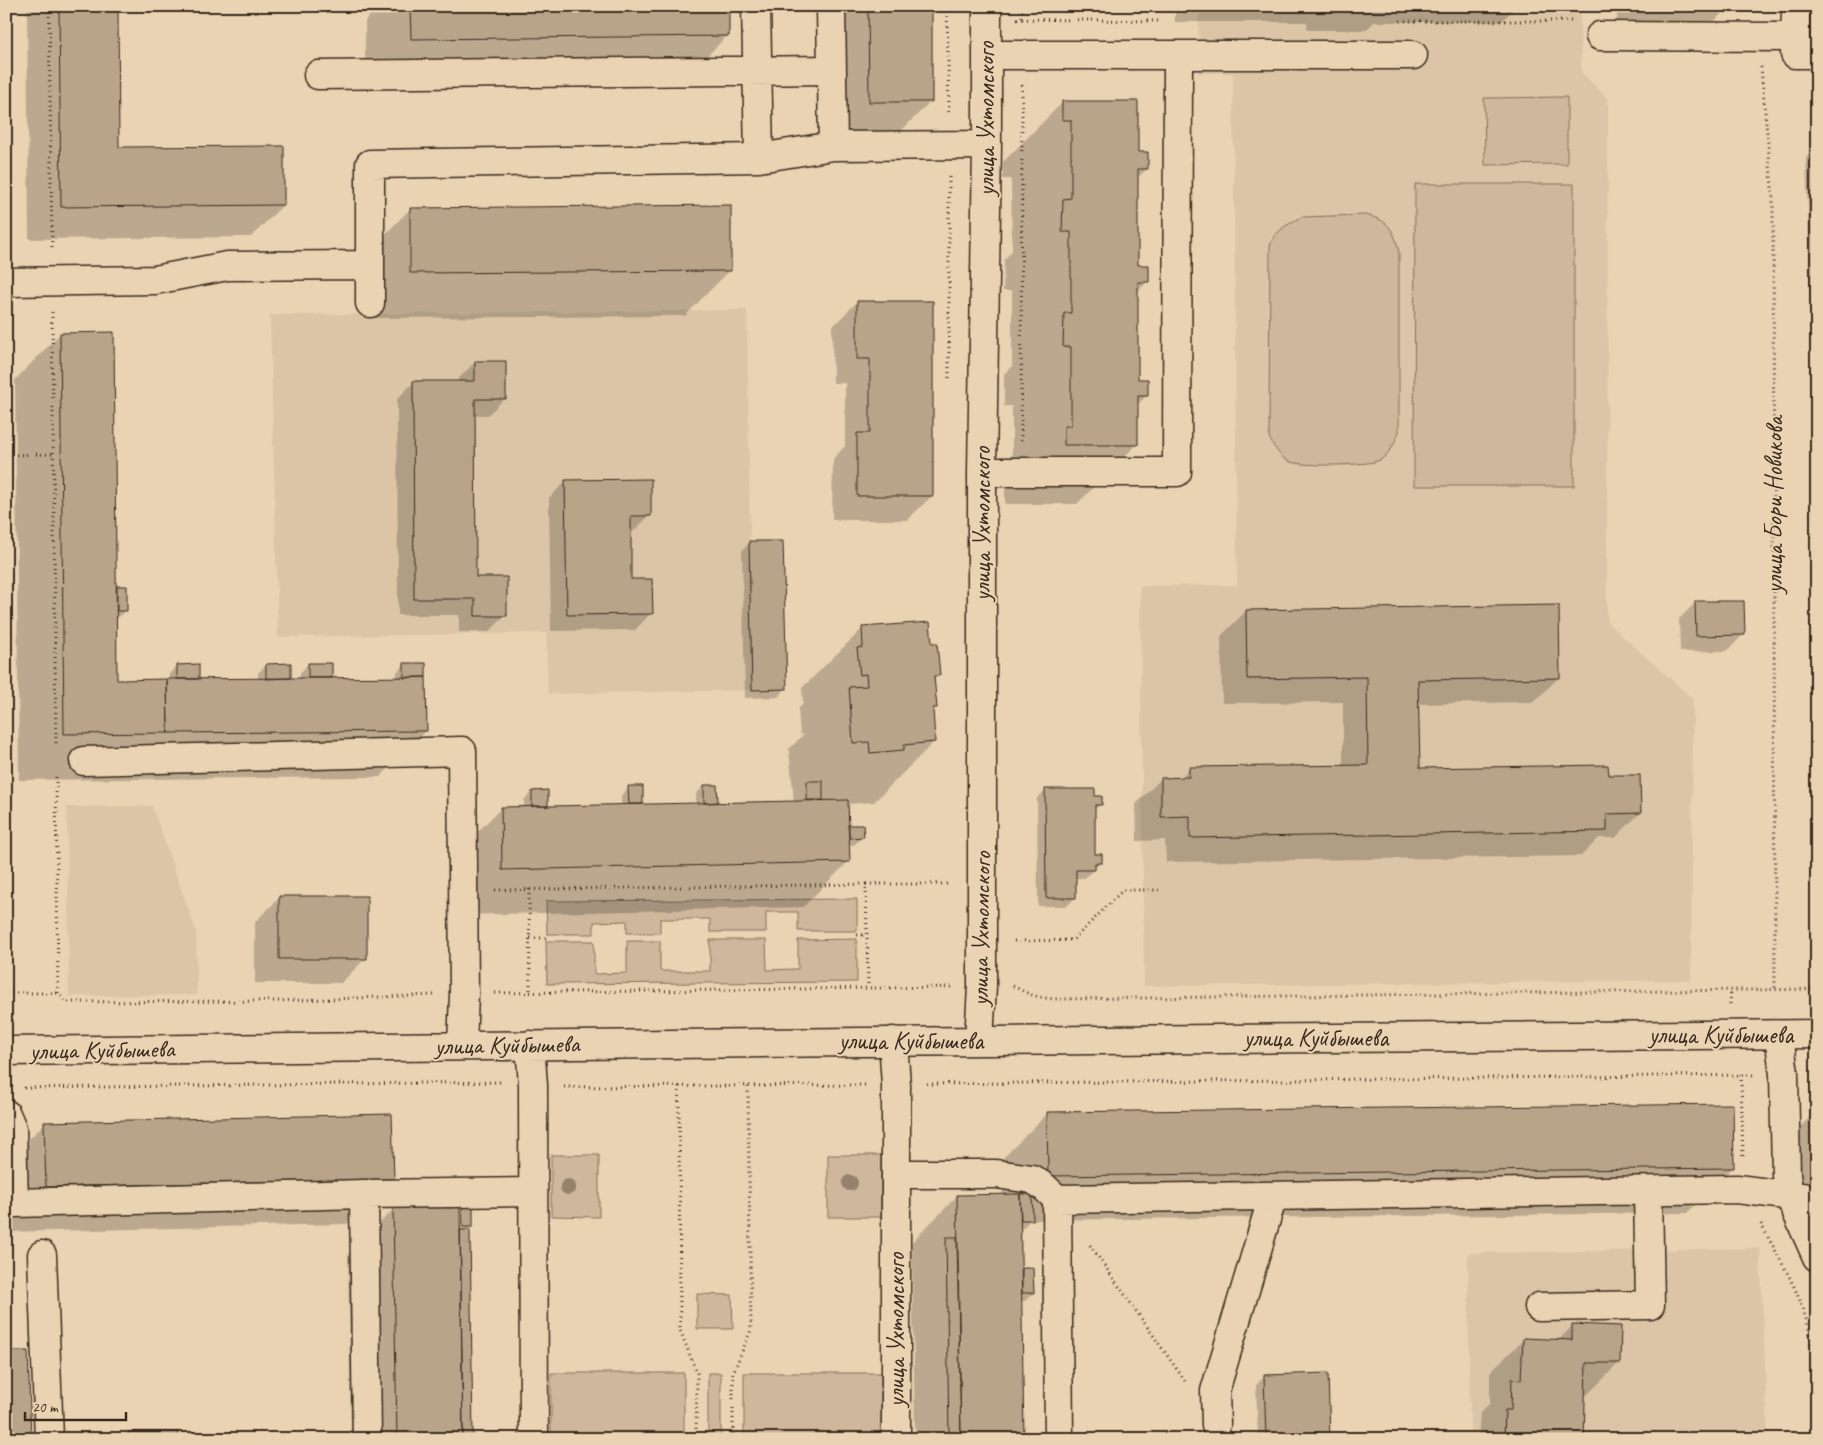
<svg xmlns="http://www.w3.org/2000/svg" width="1823" height="1445" viewBox="0 0 1823 1445" font-family="Caveat,sans-serif">
<style>
.built{fill:#dbc5a6}
.green{fill:#ceb79b;stroke:#84705c}
.shadow{fill:#0003}
.building{fill:#b9a489;stroke:#3b2a1e}
.lines{fill:none;stroke-linecap:round;stroke-linejoin:round}
.minor-casing{stroke:#3b2a1e;stroke-width:31}
.path{stroke:#3b2a1e;stroke-width:3;stroke-dasharray:1 4;stroke-linecap:butt}
.minor{stroke:#ead3b3;stroke-width:28}
.tree{fill:#96826c}
.labels{text-anchor:middle;dominant-baseline:central;stroke-width:4;stroke-linejoin:round;paint-order:stroke}
.street-label{font-size:25px;fill:#3b2a1e;stroke:#ead3b3}
</style>
<rect width="100%" height="100%" fill="#ead3b3"/>
<filter id="ink" filterUnits="userSpaceOnUse"><feTurbulence type="fractalNoise" baseFrequency=".02" numOctaves="2"/><feDisplacementMap in="SourceGraphic" scale="10" xChannelSelector="R" yChannelSelector="G"/><feConvolveMatrix kernelMatrix="1 2 1 2 8 2 1 2 1" color-interpolation-filters="sRGB"/></filter>
<g filter="url(#ink)">
<path class="built" d="M1199 6H1580L1581 72 1608 99 1607 622 1693 699 1691 980 1144 986 1140 586 1237 585 1233 73H1198Z
M747 310 752 690 548 694 546 633 278 637 270 315Z
M152 806 196 931 197 995 69 996 67 807Z
M1760 1248 1768 1439H1470L1468 1253Z"/>
<path class="green" d="M1567 97V164L1485 165 1484 98Z
M1415 184H1574V486H1414Z
M1364 215C1388 219 1394 229 1399 252V432C1395 442 1390 454 1380 460 1370 466 1298 467 1288 461 1279 456 1273 446 1269 437L1270 246 1274 236 1284 227 1301 217Z
M857 899V931H798V912H766V932H710V919H660V933H627V921L594 922V934H547L546 901Z
M857 939V982L547 984 546 941H594V974L627 973V941H660V971H710V940H766L767 970 798 969V940Z
M551 1155H599V1217L551 1216Z
M828 1155H881V1217H828Z
M697 1294 732 1295 733 1329H697Z
M551 1373H684V1439H551Z
M708 1373H721V1439H708Z
M744 1373H881V1439H744Z"/>
<path class="shadow" d="M27 6H116L118 148 283 205 251 237 29 239Z
M379 6H728V35L682 81 365 84V21Z
M823 6H930L931 101 885 147 824 148Z
M1175 6H1517L1501 22H1374L1366 30H1307V22H1175Z
M1617 6H1729L1686 50H1625V23H1617Z
M1063 102 1136 153 1147 169 1136 179 1137 266 1148 281 1137 292V380L1147 395 1136 406 1137 444 1077 504H1005V487L1012 480V406H1004V374L1012 366V291H1003L1004 260 1012 251 1011 179H1003V162Z
M1817 147V354H1813L1806 158Z
M410 209 730 270 685 316 365 318V255Z
M857 302 932 496 907 520H832L833 459 845 446V383H833L832 327Z
M60 334 115 589 117 587 126 610 118 618H116V681H169V674L177 666 198 680H258V673L266 665H290V680H300V673L308 664 330 679H397V672L405 664 426 731 380 777 19 780 15 380Z
M475 362 505 398 488 415H474V579L506 615 489 632H459V615H398L397 399 414 382H458V379Z
M1817 447V675L1811 452Z
M566 481 650 515 633 532H630V580L651 613 635 630 551 631 549 498Z
M750 542 786 688 778 697 745 698 742 551Z
M1696 602 1743 635 1727 651 1680 652 1679 619Z
M1246 611 1559 677 1534 702 1417 704 1418 769 1640 813 1615 838H1599L1581 856 1166 862 1165 840 1137 841 1136 804 1161 779H1179L1189 769 1343 766V702L1222 703 1221 636Z
M862 629 931 645 939 675 933 681 936 708 932 711 934 742 874 802 849 804 847 806V826L862 837 854 845H848V862L803 907 457 915 456 854 501 808H524V800L532 792 546 791 547 807 621 806V796L629 787H641L642 805 696 804V794L704 786 717 802 715 804 794 802 789 749 804 734H800L798 709 803 704 802 688Z
M1046 790 1093 797 1101 804 1093 811 1094 855 1101 862 1085 878H1075V898L1067 906H1038L1037 798Z
M280 897 366 958 341 983H255V922Z
M1817 1110V1212L1778 1213 1777 1150Z
M1048 1113 1733 1167 1687 1213 1030 1220 1023 1228H1019L1020 1271 1022 1269 1033 1293 1025 1301H1020L1023 1439H915L912 1242 957 1196 1003 1195 1002 1159Z
M45 1123 393 1179 347 1224 6 1232V1162Z
M463 1208 472 1227 467 1231 472 1439H351L348 1254 394 1209 459 1212Z
M1573 1325 1619 1363 1587 1395H1584L1583 1439H1478L1480 1413 1490 1403V1372L1523 1340 1558 1341Z
M1264 1377 1329 1439H1258L1256 1385Z
M128 1433 177 1439H123Z"/>
<path class="building" d="M59 6H118L119 147 284 146V205L61 207Z
M410 6H729V36L411 39Z
M868 6H932V102H869Z
M1062 101H1138V152H1148V169H1138V265H1149V282H1138V379H1148V396H1138V445H1064V426H1071V347H1063L1064 313H1071V232H1062L1063 199 1071 198V120H1062Z
M731 205V271L410 273V208Z
M857 301H933V496H857V433H870V359H857Z
M114 332 117 680 167 679 168 733 64 734 60 333Z
M475 361H506V399H475L476 577H507V616H475V599H414L413 381H475Z
M651 479V516H631V579H652L653 614 567 615 565 480Z
M749 541H783L787 689 752 690Z
M117 586H127V611H117Z
M1695 601H1744L1745 635 1696 636Z
M1559 605 1560 678 1418 680 1420 768 1608 765 1609 775H1640L1641 813 1607 814V831L1190 838V816L1161 817V778L1189 777V767L1368 765 1367 677 1247 679 1246 610Z
M930 622 932 643H937L940 675 934 676 937 708H933L935 742 904 745V750L870 753 869 742 853 743 849 687 867 686 866 674 860 675 857 648 863 647 862 627Z
M291 663V678L266 679V664Z
M308 663H332V678H308Z
M404 663H426V677L404 678Z
M199 664V679H177V665Z
M426 677 427 731 168 733 167 679Z
M807 781H823V800H807Z
M704 785H717L718 802 704 803Z
M628 786H643V804H629Z
M1045 789H1095V796H1102V805H1095V854H1102V863H1095V870H1076V898H1046Z
M548 790V806H532V791Z
M848 800 850 862 502 870 501 807Z
M848 825H863L864 837 849 838Z
M279 896H367V959H279Z
M1733 1104 1734 1168 1048 1176 1047 1112Z
M392 1114 394 1179 46 1187 44 1122Z
M1020 1194 1024 1439H961L957 1195Z
M1020 1194H1032L1033 1220H1021Z
M462 1206H473V1227H463Z
M460 1207 463 1439H397L393 1208Z
M460 1230H470L473 1439H463Z
M946 1237H957L961 1439H949Z
M1022 1268H1033L1034 1293H1022Z
M1572 1324 1621 1326 1620 1363H1586L1584 1439H1504L1505 1410H1511L1512 1379 1521 1380 1523 1338 1572 1340Z
M6 1351H28L31 1439H6Z
M1328 1373 1330 1439H1266L1264 1375Z
M128 1432H178V1439H128Z"/>
<g class="lines">
<g class="minor-casing">
<path id="minor" d="M756 6 759 158
M831 6 833 146
M1796 6 1795 54H1817
M1600 36 1795 37
M987 55H1413
M318 75 832 70
M6 282 155 280 227 266 370 265
M370 303V164L759 158 833 146 987 145
M982 472H1177L1178 55
M84 761 462 751 464 994 462 1046
M1779 1035 1784 1074 1786 1175 1789 1195 1817 1257
M893 1041 896 1085V1439
M979 1041 982 986V472L987 145V6
M530 1045 533 1085 534 1439
M6 1051 860 1042 1817 1034
M6 1114 12 1128 14 1203 364 1194 533 1192
M896 1174H996L1032 1179 1043 1186 1057 1199
M364 1194 367 1439
M42 1255 49 1439
M1539 1307 1650 1305 1648 1191
M1216 1425 1215 1391 1273 1196
M1059 1439 1057 1199 1737 1189 1817 1199"/>
</g>
<path class="path" d="M49 6 52 251
M947 6 949 116
M1022 6V21
M1017 19 1161 21
M1400 21H1574
M1761 67 1773 198 1775 990
M949 177V381
M52 312 56 746
M1021 441 1022 85
M6 455 53 454
M56 777 58 993 66 1002 276 1001 434 995
M866 884H950
M529 889 530 991
M495 890 866 884 868 987
M857 935H867
M530 938H547
M1014 941 1073 940 1123 890H1159
M1013 986C1032 996 1041 999 1063 999L1817 989
M6 993H58
M495 993 952 987
M1730 1004 1731 990
M1741 1075 1743 1160
M927 1084 1753 1075
M679 1086 680 1330 697 1373 696 1439
M564 1087 865 1085
M24 1088 503 1082
M1761 1224C1774 1249 1791 1277 1801 1303 1817 1346 1815 1393 1817 1439
M1090 1245 1185 1381
M733 1439V1373L751 1330 748 1086"/>
<use href="#minor" class="minor"/>
</g>
<g class="tree">
<circle cx="850" cy="1183" r="8"/>
<circle cx="568" cy="1187" r="8"/>
</g>
</g>
<g class="labels">
<g class="street-label">
<text transform="translate(986 119) rotate(-90)">улица Ухтомского</text>
<text transform="translate(1774 505) rotate(-90)">улица Бори Новикова</text>
<text transform="translate(982 524) rotate(-90)">улица Ухтомского</text>
<text transform="translate(981 929) rotate(-89)">улица Ухтомского</text>
<text x="1721" y="1035">улица Куйбышева</text>
<text x="1316" y="1038">улица Куйбышева</text>
<text x="911" y="1041">улица Куйбышева</text>
<text transform="translate(507 1045) rotate(-1)">улица Куйбышева</text>
<text transform="translate(102 1050) rotate(-1)">улица Куйбышева</text>
<text transform="translate(896 1330) rotate(-90)">улица Ухтомского</text>
</g>
</g>
<rect width="1823" height="1445" fill="none" stroke="#ead3b3" stroke-width="25"/>
<rect x="12" y="12" width="1798" height="1420" fill="none" stroke="#3b2a1e" stroke-width="2" filter="url(#ink)"/>
<path d="M25 1412v8h101v-8" fill="none" stroke="#3b2a1e" stroke-width="2.5"/>
<text x="32" y="1412" font-size="15" fill="#3b2a1e" stroke="#ead3b3" stroke-width="4" paint-order="stroke">20 m</text>
</svg>
